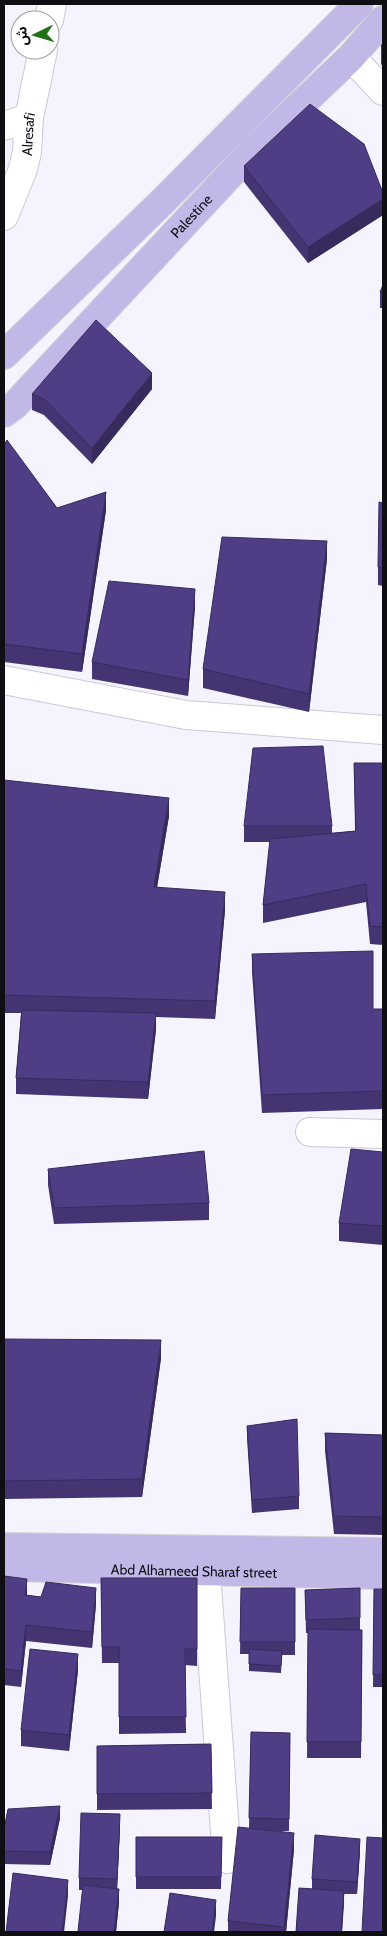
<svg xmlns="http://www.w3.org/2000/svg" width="387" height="1936" viewBox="0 0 387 1936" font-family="Cabin,'Noto Sans Arabic',sans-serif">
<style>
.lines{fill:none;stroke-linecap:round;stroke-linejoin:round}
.minor-casing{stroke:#cbc9d7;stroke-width:30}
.major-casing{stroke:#d4d4d5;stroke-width:30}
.minor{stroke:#fff;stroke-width:28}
.major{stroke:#c1b8e8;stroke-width:28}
.wall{fill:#443572}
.shaded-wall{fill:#372b5d}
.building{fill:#4f3e85;stroke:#372b5d}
.labels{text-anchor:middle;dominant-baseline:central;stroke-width:5;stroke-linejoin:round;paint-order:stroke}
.street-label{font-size:14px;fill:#0f0e13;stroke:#fff}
</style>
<rect width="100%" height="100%" fill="#f4f3fe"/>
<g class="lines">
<g class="minor-casing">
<g id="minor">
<path d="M49 20 52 4"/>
<path d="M351 57 383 91"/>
<path d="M4 126 29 118"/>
<path id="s1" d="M4 216 23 169 27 152 29 118 43 50"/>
<path d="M4 680 186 715 383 730"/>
<path d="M310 1132 383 1134"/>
<path d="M206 1572 227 1859"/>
</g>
</g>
<g class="major-casing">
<g id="major">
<path d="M4 355 163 201 359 4"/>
<path id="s2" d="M4 413 15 405 254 149 351 57 383 20"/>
<path d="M4 1547 383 1552"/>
<path id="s3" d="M4 1567 383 1575"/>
</g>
</g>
<use href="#minor" class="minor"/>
<use href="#major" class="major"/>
</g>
<path class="wall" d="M383 43V67L381 64V46Z
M244 166 383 193V215L308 263 244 182Z
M383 285V308H380V292Z
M152 389 92 464 44 415 32 410V394Z
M4 445 57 508 106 510 82 672 4 662Z
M383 503V586L378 585V567Z
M327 559 309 712 203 688V669Z
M195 606 188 696 92 679V662Z
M354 763H383V945L370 944 366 902 263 923V905L270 842H244V826H332V833L355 831Z
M4 780 169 816 157 887 225 910 215 1019 156 1017V1029L148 1099 16 1094V1078L21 1013H4Z
M252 954 373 1009H383V1109L262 1113 252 972Z
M383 1152V1245L339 1241V1223Z
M48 1169 209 1203V1220L54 1224 48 1185Z
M4 1339 161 1358 142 1497 4 1499Z
M247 1426 299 1496V1509L252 1513 247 1438Z
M325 1433 383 1435V1535L334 1534 325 1451Z
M4 1576 27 1595 96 1604 92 1648 26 1641 21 1687 4 1685Z
M101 1578H197V1666L185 1665 186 1733 119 1734V1663H102Z
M241 1588H295V1655H282L281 1673 249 1671V1654H240Z
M360 1588V1630H362L361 1758H307L308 1633H306L305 1590Z
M374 1589H383V1687H373Z
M78 1670 69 1751 21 1746V1730Z
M251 1732 290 1733 289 1831H273L294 1849 286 1932H228V1921L249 1828Z
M211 1744 212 1809 97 1810V1746Z
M60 1818 50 1865 4 1864V1829Z
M120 1827 117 1889 119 1902 116 1932H78L83 1890H79V1878Z
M136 1837H222L221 1889H136Z
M360 1851 357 1894H344L342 1932H296L299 1888 312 1889V1879Z"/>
<path class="shaded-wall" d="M383 199V215L308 263V247Z
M152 373V389L92 464V448Z
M106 492V510L82 672V654Z
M327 541V559L309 712V694Z
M195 589V606L188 696V680Z
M169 798V816L154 905V887Z
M225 892V910L215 1019V1001Z
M156 1013V1029L148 1099V1082Z
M161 1340V1358L142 1497V1479Z
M27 1579V1595L25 1611V1595Z
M96 1588V1604L92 1648V1632Z
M26 1625V1641L21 1687V1671Z
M78 1654V1670L69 1751V1735Z
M60 1806V1818L50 1865V1852Z
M120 1814V1827L117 1892V1879Z
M294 1833V1849L286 1932H284Z
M360 1839V1851L357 1894V1882Z
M68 1880V1896L64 1932H62Z
M119 1889V1902L116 1932H114Z
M344 1891V1904L342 1932H341Z
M216 1900V1916L214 1932H212Z"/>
<path class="building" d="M383 43V49L381 46Z
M310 104 364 144 383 193V199L308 247 244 166Z
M383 285V292H380Z
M96 320 152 373 92 448 44 399 32 394Z
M7 440 57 508 106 492 82 654 4 644V445Z
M379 502 383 503V568L378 567Z
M222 537 327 541 309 694 203 669Z
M109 581 195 589 188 680 92 662Z
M323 746 332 826H244L253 748Z
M354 763H383V927L370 926 366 884 263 905 270 839 356 831Z
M4 780 169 798 154 887 225 892 215 1001 4 995Z
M373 951V1009H383V1091L262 1095 252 954Z
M22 1010 156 1013 148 1082 16 1078Z
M351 1149 383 1152V1226L339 1223Z
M204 1151 209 1203 54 1208 48 1169Z
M4 1339 161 1340 142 1479 4 1481Z
M297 1419 299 1496 252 1500 247 1426Z
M325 1433 383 1435V1517L334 1516Z
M4 1576 27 1579 25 1595 41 1597 46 1582 96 1588 92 1632 26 1625 21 1671 4 1669Z
M101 1578H197V1649H185L186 1717H119V1647H102Z
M241 1588H295V1642H240Z
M360 1588V1618L306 1620 305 1590Z
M374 1589H383V1675H373Z
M308 1629 362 1630 361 1742H307Z
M30 1649 78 1654 69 1735 21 1730Z
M249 1649 282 1651 281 1666 249 1664Z
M251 1732 290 1733 289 1819 249 1818Z
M211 1744 212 1793 97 1794V1746Z
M60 1806 50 1852 4 1851V1829L8 1809Z
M81 1813 120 1814 117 1879 79 1878Z
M238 1827 294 1833 284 1927 228 1921Z
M315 1835 360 1839 357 1882 312 1879Z
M136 1837H222L221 1877H136Z
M367 1837 383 1838V1932H362Z
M13 1873 68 1880 62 1932H6Z
M83 1885 119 1889 114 1932H86L78 1931Z
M299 1888 344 1891 341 1932H296Z
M170 1893 216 1900 212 1932H164Z
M232 1931 252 1932H232Z"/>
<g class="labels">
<g class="street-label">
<text stroke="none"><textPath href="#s1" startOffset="86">Alresafi</textPath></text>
<text stroke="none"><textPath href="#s2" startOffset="272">Palestine</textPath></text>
<text stroke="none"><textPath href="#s3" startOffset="190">Abd Alhameed Sharaf street</textPath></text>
</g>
</g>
<rect width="387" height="1936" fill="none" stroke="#0f0e13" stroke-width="10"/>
<g transform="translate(35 35) rotate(265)"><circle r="24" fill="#ffffff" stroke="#9f9fa1"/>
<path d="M0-4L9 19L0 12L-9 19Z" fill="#217016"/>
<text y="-8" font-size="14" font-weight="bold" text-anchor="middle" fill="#0f0e13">ش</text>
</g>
</svg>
